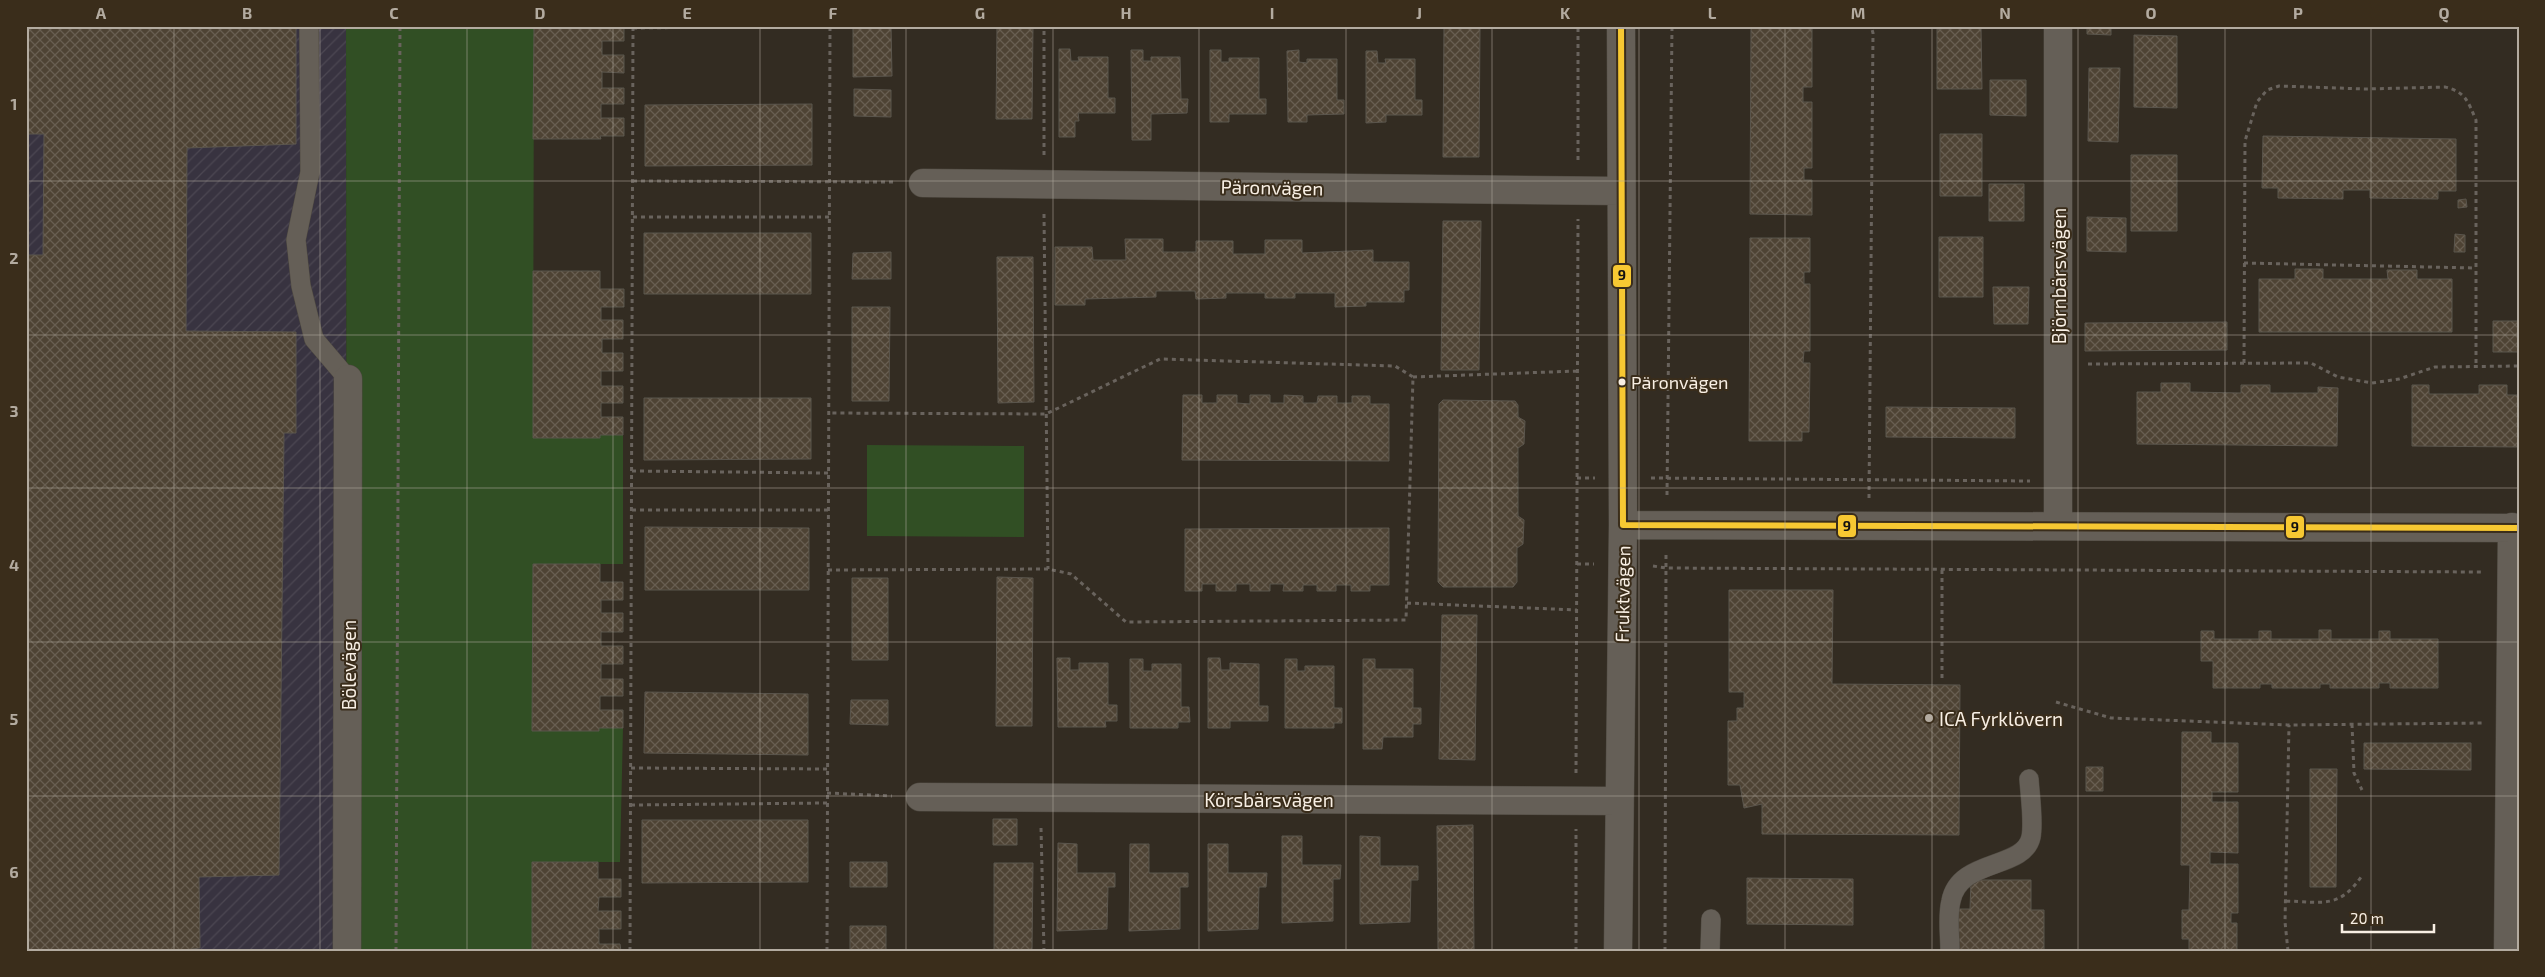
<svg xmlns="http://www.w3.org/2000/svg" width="2545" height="977" viewBox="0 0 2545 977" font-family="'Exo 2',sans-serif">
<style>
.industrial{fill:url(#industrial-furrows)}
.green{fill:#314f24}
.building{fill:url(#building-cross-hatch);stroke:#5b564d}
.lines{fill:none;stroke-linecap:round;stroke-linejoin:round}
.lane-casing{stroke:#4e4940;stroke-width:20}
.street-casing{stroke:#4e4940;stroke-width:29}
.path{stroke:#69635d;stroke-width:3;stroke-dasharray:4 4;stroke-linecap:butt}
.lane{stroke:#655f57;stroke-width:19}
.street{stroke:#655f57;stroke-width:28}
.bus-1-casing{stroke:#3a2d1b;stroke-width:10}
.bus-1{stroke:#f7c832;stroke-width:6}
.grid{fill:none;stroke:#b3aba0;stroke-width:1;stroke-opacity:0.55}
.bus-dot{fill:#f8efe4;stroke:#3a2d1b;stroke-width:2}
.poi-dot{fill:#b3aba0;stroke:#3a2d1b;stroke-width:2}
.labels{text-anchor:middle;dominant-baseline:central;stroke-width:4;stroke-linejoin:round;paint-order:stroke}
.bus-label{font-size:18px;fill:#f8efe4;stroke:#3a2d1b;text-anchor:start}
.street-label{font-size:19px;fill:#f8efe4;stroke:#3a2d1b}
.poi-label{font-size:19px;fill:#f8efe4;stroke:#3a2d1b;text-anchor:start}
.line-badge{stroke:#3a2d1b;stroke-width:2}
.pale-badge-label{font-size:14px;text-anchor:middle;font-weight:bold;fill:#111}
.neatline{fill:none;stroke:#b3aba0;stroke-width:2}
.grid-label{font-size:16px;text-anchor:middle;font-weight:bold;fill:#b3aba0}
</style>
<defs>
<pattern id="industrial-furrows" width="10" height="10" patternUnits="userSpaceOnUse" patternTransform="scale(1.25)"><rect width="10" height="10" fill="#383340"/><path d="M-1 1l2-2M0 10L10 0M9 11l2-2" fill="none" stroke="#4c4752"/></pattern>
<pattern id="building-cross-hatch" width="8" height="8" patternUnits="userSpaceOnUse" patternTransform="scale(1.25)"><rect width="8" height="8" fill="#4e4334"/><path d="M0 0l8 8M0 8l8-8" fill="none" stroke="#685e51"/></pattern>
</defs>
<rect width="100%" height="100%" fill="#332c22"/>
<path class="industrial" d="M26 26H346L347 951H26Z"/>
<path class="green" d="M346 26H534L533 437 600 438V435H623V564H533L532 730 599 731V728H623L620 862H532V951H347Z
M867 445 1024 446V537L867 536Z"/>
<path class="building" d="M26 26H296V144L187 148 186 331 296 332V433H284L279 875 199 877 200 948 177 951H26V255H43L44 134H26Z
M534 26H624V41H602V55H624V73L602 72V88H624V104H601V118H624V136H600L601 139H533Z
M853 26H891L892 76 853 77Z
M997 26H1033L1032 119H996Z
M1444 26H1480L1479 157H1443Z
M1751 26H1812V87H1803V102H1812V168H1804V180H1812V215L1750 214Z
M2087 26H2111V35L2087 34Z
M1981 28 1982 89H1937V29Z
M2134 35 2177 36V108L2134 107Z
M1059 49H1070L1071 61H1079L1078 57H1108V98H1115V113H1078L1079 121H1075V137H1059Z
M1131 50H1143V61H1151V57H1180L1181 99H1188L1187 113 1151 114V140H1132Z
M1210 50H1221V62H1229V58H1259V99H1266V114H1229V122H1210Z
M1299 50V62L1307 63V59H1337V100H1344V114L1307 115V122H1288L1287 51Z
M1366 51H1377L1378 63H1386L1385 59H1415V100H1422V115H1386V122L1366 123Z
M2089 68H2120L2118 142 2088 141Z
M1990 80H2026V116L1990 115Z
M854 89 891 90V117L854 116Z
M812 104V165L645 166V105Z
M1940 134H1982V196H1940Z
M2263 136 2456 139V191H2438V199L2370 198V190H2343V199L2278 198V188H2262Z
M2131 155H2177V231H2131Z
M1989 184H2024V221H1989Z
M2466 199 2467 207 2458 208V200Z
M2087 217 2126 218V252L2087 251Z
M1443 221H1481L1479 370H1441Z
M644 233H811V294H644Z
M2455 234 2465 235V252H2454Z
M1939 237H1983V297H1939Z
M1750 238H1810V272H1804V284H1810V351H1804L1803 363H1810L1809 432H1802V441H1749Z
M1125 239H1163V252H1196V241H1233V254H1265V240H1302V253L1373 250V262H1409V290H1404V302H1366V306L1335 307V293H1295V298H1265V293H1226V298L1196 299 1195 291H1156V297L1085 299V305H1055V247H1092L1093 260H1126Z
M891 252V279H852L853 253Z
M997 257H1033L1034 402 998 403Z
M2295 269H2323V279H2388L2387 270H2417V279H2452V332H2259V279H2295Z
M533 271H600V289H624V307H601V320H623V339H602V353H623V371H601V386H623V403H601V417H623V435H600V438H533Z
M1993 287H2029L2028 324H1994Z
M852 307H890L889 401H852Z
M2493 321H2519V352H2493Z
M2227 322V350L2085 351V323Z
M2161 383H2190V392L2241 393V385H2270V393H2318V387L2338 388 2337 446 2137 444V392H2161Z
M2412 385H2429V394H2479V385H2507V395H2519V447L2412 446Z
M1183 395H1202V403H1217V395H1237V403L1250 404V395H1270V403H1284V395L1303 396V403H1317L1318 396H1337V403H1352V396H1370V404H1389V461L1182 460Z
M644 398H811V459L644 460Z
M1443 400 1515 401 1518 405V417L1525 421 1524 444 1518 448V516L1524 520 1523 544 1517 548V582L1513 587H1443L1438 582 1439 404Z
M1886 407 2015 408V438L1886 437Z
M645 527 809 528V590H645Z
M1389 528V585H1370V591H1351V585H1336V591H1317V585H1303V591H1283L1284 584H1270V591H1250V584H1236V591H1216V584H1202V591H1185V529Z
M533 564H600V582H623V600H601V613H623V632H601V646H623V664H601V679H623V696H600V710H623V728H599V731H532Z
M997 577 1033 578 1032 726H996Z
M852 578H888V660H852Z
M1729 590H1833L1832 684 1960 685 1959 835 1762 834V804L1744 808 1740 785H1728V721H1737V708H1744V692H1729Z
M1442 615H1477L1475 760 1439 759Z
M2319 630H2331V639H2379V631H2390V639H2438V688H2390V683H2379V688H2330V684H2320V688H2272V684H2260V688H2213V661H2201V631H2214V639H2259V631H2271V639H2319Z
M1057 658H1070V670H1079V663H1108V705H1117V721H1105L1106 727H1058Z
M1208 658H1220L1221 670H1230V663L1259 664V706H1268V721H1230V728H1208Z
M1130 659H1143V671H1152V664H1181V707H1189L1190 722H1178V728H1130Z
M1285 659H1297V671H1305V666H1334V708H1342V723H1334V728H1285Z
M1363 659H1375V669H1413V708H1421V724H1413V737H1383L1382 749H1363Z
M645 692 808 694V755L644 753Z
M851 700H888V725L850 724Z
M2182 732H2211V743H2238V792H2212V802H2238V853L2210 852V864H2238V913H2231V923H2237V951H2189V939H2182V910H2189L2190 865H2181Z
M2364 743H2471V770L2364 769Z
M2086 767H2103V791H2086Z
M2310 769H2337L2336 887H2310Z
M993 819H1017V845H993Z
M642 820H808V882L642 883Z
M1473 825 1474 951H1438L1437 826Z
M1282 836H1302V865H1341L1340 879H1333V921L1282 923Z
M1360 836 1380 837V866H1418V880H1411L1410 922 1360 924Z
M1058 843 1077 844V873H1115V887H1108L1107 929 1057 931Z
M1130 844H1149V873H1188V887H1180V929L1129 931Z
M1208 844H1228V873H1267L1266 887H1259L1258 929 1208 931Z
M532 862H598V879H621V897H599L598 911H621V929H599V944H620L621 951H532Z
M850 862H887V887H850Z
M994 863H1033L1032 951H994Z
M1747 878 1853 879V925L1747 924Z
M1971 880H2031V910H2044V951H1958V909H1970Z
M850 926H886V951H850Z"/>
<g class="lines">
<g class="lane-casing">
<path id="lane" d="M309 26 310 172 296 240 301 286 314 339 348 379
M1710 951 1711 919
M1950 951C1950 935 1947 916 1951 901 1959 858 2024 870 2031 837 2034 822 2030 795 2029 779"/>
</g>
<g class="street-casing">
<path id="street" d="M923 183 1620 191
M1623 525 2519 528
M2058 525V26
M920 797 1619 801
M347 951 348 379
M1618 951 1623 525 1621 26
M2508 951 2512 527"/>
</g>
<path class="path" d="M633 28 814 26
M1044 155V26
M1578 160V26
M633 181 895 182
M1044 214 1048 569
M633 217H829
M2244 263 2476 268
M2244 363 2245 141 2257 102 2267 90 2279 86 2365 89 2445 87C2466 92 2468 102 2476 120V367
M2088 364 2311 363 2338 377 2372 383 2399 379 2435 367 2519 366
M1413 377 1577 371
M632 471 828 473
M1577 478H1595
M1651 478 2030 481
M1667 495 1672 26
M1869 498 1873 33 1871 26
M632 510H828
M1577 564H1594
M1653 566 1666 568 2481 572
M828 570 1048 569 1071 574 1126 622 1406 620 1413 377 1395 366 1160 359 1046 414 829 413
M1407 603 1577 610
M1942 678V569
M2056 702 2111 718 2289 725 2482 723
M2352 724 2354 773 2362 790
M631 768 828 769
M1576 773 1578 219
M827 793 892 796
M631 805 827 803
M1041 828 1044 951
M2286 901C2322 902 2339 909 2361 877
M396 951 400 26
M630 951 633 26
M827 951 830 26
M1576 951V829
M1665 951 1666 554
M2288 951 2285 922 2289 725"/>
<use href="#lane" class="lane"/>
<use href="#street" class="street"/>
<g class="bus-1-casing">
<path id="bus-1" d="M1621 26 1623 525
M1623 525 2519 528"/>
</g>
<use href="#bus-1" class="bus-1"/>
</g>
<path class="grid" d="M174 26V951M320 26V951M467 26V951M613 26V951M760 26V951M906 26V951M1053 26V951M1199 26V951M1346 26V951M1492 26V951M1639 26V951M1785 26V951M1932 26V951M2078 26V951M2225 26V951M2371 26V951M26 181H2519M26 335H2519M26 488H2519M26 642H2519M26 796H2519"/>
<circle class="bus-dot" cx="1622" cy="382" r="4.5"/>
<circle class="poi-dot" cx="1929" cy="718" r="5"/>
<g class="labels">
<g class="bus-label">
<text x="1631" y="382">Päronvägen</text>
</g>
<g class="street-label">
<text transform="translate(1272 187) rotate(1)">Päronvägen</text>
<text transform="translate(2058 276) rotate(-90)">Björnbärsvägen</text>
<text transform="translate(1622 594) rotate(-89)">Fruktvägen</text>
<text transform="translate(348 665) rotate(-90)">Bölevägen</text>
<text x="1269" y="799">Körsbärsvägen</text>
</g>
<g class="poi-label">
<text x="1939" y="718">ICA Fyrklövern</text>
</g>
</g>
<g class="line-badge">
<rect x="1612" y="264" width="20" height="24" rx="5" fill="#f7c832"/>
<rect x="1837" y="514" width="20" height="24" rx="5" fill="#f7c832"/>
<rect x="2285" y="515" width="20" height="24" rx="5" fill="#f7c832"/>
</g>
<g class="pale-badge-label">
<text x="1622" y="280">9</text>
<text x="1847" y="531">9</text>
<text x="2295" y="532">9</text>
</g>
<rect width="2545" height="977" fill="none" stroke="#3a2d1b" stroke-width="55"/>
<path d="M2342 924v8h92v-8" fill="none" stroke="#f8efe4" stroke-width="2.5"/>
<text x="2350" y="924" font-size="15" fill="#f8efe4" stroke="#3a2d1b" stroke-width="4" paint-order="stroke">20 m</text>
<rect x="28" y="28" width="2490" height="922" class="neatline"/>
<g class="grid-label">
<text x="101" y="19">A</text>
<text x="247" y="19">B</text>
<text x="394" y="19">C</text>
<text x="540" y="19">D</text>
<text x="687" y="19">E</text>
<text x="833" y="19">F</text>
<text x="980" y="19">G</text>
<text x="1126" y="19">H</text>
<text x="1272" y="19">I</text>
<text x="1419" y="19">J</text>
<text x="1565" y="19">K</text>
<text x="1712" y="19">L</text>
<text x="1858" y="19">M</text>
<text x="2005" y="19">N</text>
<text x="2151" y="19">O</text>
<text x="2298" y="19">P</text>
<text x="2444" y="19">Q</text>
<text x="14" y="110">1</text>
<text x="14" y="264">2</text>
<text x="14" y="417">3</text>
<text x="14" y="571">4</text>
<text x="14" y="725">5</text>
<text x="14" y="878">6</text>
</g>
</svg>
